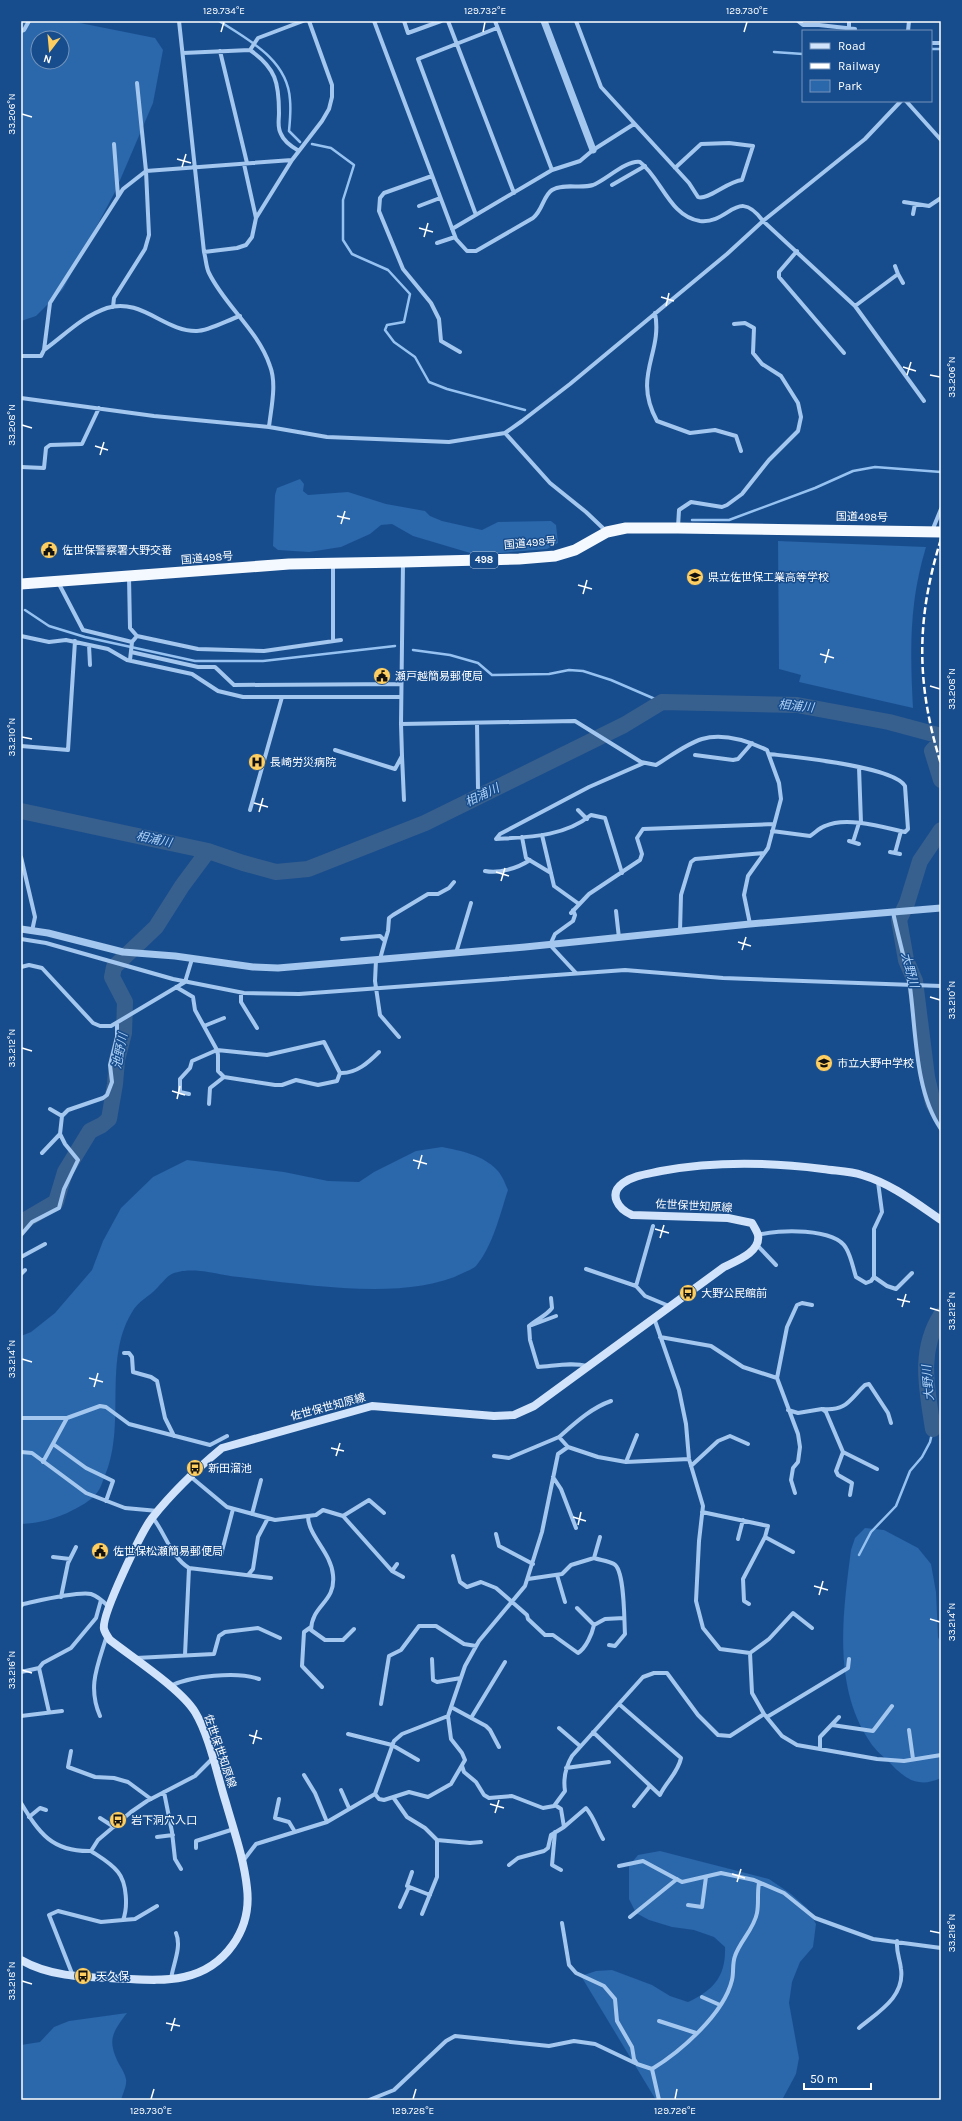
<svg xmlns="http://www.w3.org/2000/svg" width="962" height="2121" viewBox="0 0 962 2121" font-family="Karla,'Noto Sans JP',sans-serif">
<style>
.green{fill:#2a67ab;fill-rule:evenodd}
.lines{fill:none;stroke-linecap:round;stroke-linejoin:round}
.stream{stroke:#95c2f1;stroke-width:2.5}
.river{stroke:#38608e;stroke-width:16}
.minor{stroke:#a3c7ef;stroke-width:4}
.tertiary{stroke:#a3c7ef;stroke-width:7}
.secondary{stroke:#d0e3fa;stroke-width:8}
.trunk{stroke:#f4f9ff;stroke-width:11}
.rail{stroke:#fff;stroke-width:2.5;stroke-dasharray:7 3;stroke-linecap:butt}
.ticks{fill:none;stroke:#fff;stroke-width:1.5}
.labels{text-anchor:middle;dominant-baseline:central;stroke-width:3;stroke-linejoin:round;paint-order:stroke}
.shield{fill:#184d8d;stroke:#bacadd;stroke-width:1}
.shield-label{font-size:10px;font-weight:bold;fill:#fff}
.street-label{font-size:11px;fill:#fff;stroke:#184d8d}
.poi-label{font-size:11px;fill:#fff;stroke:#184d8d;text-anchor:start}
.water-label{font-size:12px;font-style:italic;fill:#aed1f6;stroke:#184d8d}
.neatline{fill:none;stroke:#fff;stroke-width:1.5}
.ticks-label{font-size:10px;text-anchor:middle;fill:#fff}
</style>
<rect width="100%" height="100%" fill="#184d8d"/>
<path class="green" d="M21 21H70L155 38 163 50 153 103 115 192 63 289 36 316 21 321ZM38 38H62V62H38Z
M300 479 304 484 303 491 308 495 348 492 386 504 425 511 430 516 442 521 482 530 498 522 551 521 556 525 558 543 547 549 477 555 413 536 392 524 381 525 370 534 341 547 309 552 278 550 273 546 275 495 277 488Z
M778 541 926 547C909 603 910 650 913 708L799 682 801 675 779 669Z
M442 1147C462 1151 483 1155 497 1170 502 1175 505 1183 508 1190 500 1214 493 1246 476 1266 473 1269 467 1271 463 1273 406 1302 302 1284 239 1277 219 1275 194 1266 174 1273 167 1275 159 1287 153 1292 147 1297 139 1302 134 1309 101 1358 128 1425 104 1478 102 1483 100 1490 96 1494 90 1501 81 1506 73 1510 56 1519 40 1523 21 1524V1336L31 1332 55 1313 92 1270 103 1241 121 1208 153 1177 187 1160 284 1172 328 1181 359 1182 374 1172 416 1151Z
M865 1528 884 1530 918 1548 931 1564 936 1592 938 1637 941 1644V1778C919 1788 906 1780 891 1764 884 1757 875 1750 870 1742 832 1686 843 1612 851 1550L855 1538Z
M660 1851 769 1879 791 1894 807 1908 816 1924 813 1947 800 1962 792 1982 789 2003 799 2058 796 2074 782 2100H656L581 1976 596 1971 612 1970 652 1985 670 1996 688 2002C713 1990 726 1977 725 1947L714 1937 694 1930 672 1927 649 1920 636 1913 629 1899V1866L638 1855Z
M127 2013C112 2033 107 2040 119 2064 122 2069 125 2074 126 2079 127 2086 123 2093 121 2100H21V2045L40 2042 54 2027 69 2021Z"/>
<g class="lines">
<path class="stream" d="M219 21C249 40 288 60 290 100 291 110 290 121 289 131L300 142
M931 49H941
M774 52 803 54
M312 144 331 148 354 165 343 200V240L352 254 388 270 410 294 404 322 387 325 385 330 394 342 415 357 429 382 447 389 525 410
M692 520H729L815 488 853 471 875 467 941 472
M25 610 49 626 85 637 195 661H263L395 646
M413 650 450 655 478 663 492 675 549 674 569 670 583 671 611 680 662 702
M859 1555 871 1532 896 1506 910 1471 922 1457 930 1442 933 1429"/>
<path class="river" d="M941 742 932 751 941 780
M21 811 208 851 243 863 276 872 308 869 425 823 624 725 662 702 797 705 889 722 941 736
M941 830 920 861 907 903 899 920 906 960 915 981 927 1077 933 1103 941 1117
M21 1226 27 1219 56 1202 65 1172 90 1131 102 1125 109 1119 115 1084 117 1060 124 1033 125 1002 112 977 114 967 156 927 182 886 208 851
M933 1429C927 1389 918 1351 941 1315"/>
<path class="minor" d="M179 21 204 252C206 259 206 267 209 273 225 306 258 330 270 366 277 384 271 408 269 427
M374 21 456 239 467 251H476L533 218C543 210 543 196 552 190 563 183 581 189 593 185 606 180 626 160 640 162 661 178 670 217 700 221 730 224 737 186 763 221L855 306 924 401
M404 21 408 33 441 21
M448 21 514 193
M495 21 552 170
M576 21 601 87 689 183 698 197C707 201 728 181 742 180L753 146 729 143 701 144 675 168
M798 21 803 25H819L855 29
M849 28V21
M21 31 24 30 29 21
M908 31 909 21
M931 43H941
M250 50C276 68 279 83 279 113 279 121 277 127 281 134 284 142 292 147 299 151
M220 51 247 163
M183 53 250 50 258 38 303 21
M906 101 941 140
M114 144 118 196
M244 164 256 218
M432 176 384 193 380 198 379 211 403 269 431 303 439 319 441 341 460 352
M612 185 645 166
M904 202 929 206 941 198
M419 206 440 198
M913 214 915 204
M476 215 418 59 497 28
M452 229 552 170 580 161 593 150 634 124
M437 243 455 237
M797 251 779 272V277L844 353
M204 252 237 248 246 245 252 237 256 218 292 160 322 121 329 109 332 97V85L309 21
M898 274 903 283
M855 306 898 274 895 266
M113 307 114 298 145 249 149 235 146 171 137 83
M655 313C663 354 632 375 657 421L690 433 715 430 736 436 741 451
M240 316C228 320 208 331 197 331 165 332 141 297 107 308 81 317 65 335 44 350L50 303 123 189 146 171 292 160
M21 356H41L44 350
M21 398 154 416 269 427 327 437 449 442 505 433 522 421 570 384 727 254 763 221 865 139 901 101
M505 433 550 483 586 512 606 531
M21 467 44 468 46 448 50 445 82 444 99 408
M678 527 679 510 691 502 722 507 727 505 742 494 769 460 798 431 801 417 798 403 781 376 762 364 753 353 754 328 745 323 734 324
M932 531 941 509
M333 563V641
M129 577 130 628 137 636 198 649 264 651 341 640
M58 582 83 630 132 642 137 636
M21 636 49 642 66 640 108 649 127 660 192 674 218 691 243 697H401
M89 645 90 665
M131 652 198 667H215L234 685 401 684
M130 660 132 642
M477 723 478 788
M401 724 575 721 641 762 656 765C671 756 686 744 702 739 723 733 748 741 767 750L779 783 781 799 768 848 748 876 744 895 750 924
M21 746 68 750 75 641
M335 750 395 769 402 756 401 724 403 563
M769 754C795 757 893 766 905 786L908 829 905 832C883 827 846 816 825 826 819 828 815 833 810 836L772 831
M695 755 733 760 738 759 752 743
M402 756 404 800
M859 767 861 823
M250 810 282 697
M578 810 587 819
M542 835 554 886 579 904
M522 837 526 858 551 873
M849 841 859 844
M853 842 859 823
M890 852 900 854
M895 853 901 831
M21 857 35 917 32 931
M485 871C499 874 518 868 530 860
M622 873 605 818 591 815C564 837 528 837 496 839L500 834 589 787 644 763
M573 910 575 915 573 921 555 934 550 945 576 973
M616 911 619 938
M893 912C898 937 906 962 910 987 916 1031 915 1092 941 1129
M571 913 589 894 640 860 642 854 637 838 643 829 774 824
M680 931 681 895 691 862 695 859 764 853
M21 939 46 943 173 979 244 993 299 994 625 970 723 978 941 986
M342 939 380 936 385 941 380 959
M385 941 388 931 389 918 393 915 428 894H438L449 888 454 882
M456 953 471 903
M376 960 375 981 380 1015 399 1037
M21 967 29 965 42 968 93 1023 100 1026H111L185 982 192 959
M176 987 193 997 195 1010 217 1050 267 1055 324 1042 340 1073 337 1081 318 1085 296 1080 282 1085H275L224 1077 218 1071V1055L217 1050 192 1061 190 1068 180 1079V1092L189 1094
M241 993V1002L257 1028
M204 1026 224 1018
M340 1073C356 1074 369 1062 379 1052
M209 1104 210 1088 224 1077
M50 1109 62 1116
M42 1153 60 1134 62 1116 68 1110 103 1098 107 1095 112 1082 110 1065 117 1037V1023
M21 1235 32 1222 59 1208 64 1189 78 1160 65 1144 60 1134
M758 1235C778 1229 835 1228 846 1248 851 1256 853 1268 856 1277L866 1283 871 1281 874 1277V1229L882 1212 878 1182
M757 1245 776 1265
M21 1257 45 1244
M586 1269 636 1286 645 1296 669 1306
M21 1274 25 1270
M874 1277 887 1286 896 1289 912 1273
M636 1286 653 1226
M654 1318 679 1390 686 1424 689 1459 703 1506 699 1541 696 1601 703 1628 720 1649 750 1653 752 1693 764 1714 782 1736 797 1745 877 1759 904 1761 941 1755
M532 1325 556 1316
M529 1326 530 1340 538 1367C554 1366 572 1362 587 1366
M529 1326C537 1319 546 1316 552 1308L551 1298
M660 1337 711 1346 743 1367 777 1378
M124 1353H129L132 1357 133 1372 151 1377 157 1381 165 1418 174 1436
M823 1409C847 1411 849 1400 865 1385L869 1384 888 1413 891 1423
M788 1410 798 1413 822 1409 826 1412 843 1452 877 1469
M21 1418H67L43 1462
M67 1418 100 1406 106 1407 129 1424 210 1445 227 1436
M559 1437C575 1423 591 1408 611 1401
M53 1444 86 1468 113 1481 106 1501
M21 1452 32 1453 86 1493 125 1508 158 1511
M843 1452 836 1471 838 1475 852 1483 850 1495
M494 1456 509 1458 559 1437 568 1447
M626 1462 637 1435
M691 1466 718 1441 730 1436 748 1444
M191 1477 227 1507 275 1520 316 1515 323 1510 343 1516 392 1571 403 1577
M553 1477 561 1489 576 1528
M795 1493 791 1480 793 1468 798 1462 800 1447 798 1434 777 1378 787 1327 797 1305 802 1303 812 1305
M702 1512 768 1526 765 1537 743 1579 744 1601 749 1604
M252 1514 261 1480
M308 1516C308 1536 331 1552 333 1575 336 1603 312 1604 311 1630L325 1640H343L354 1629
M343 1516 369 1500 384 1513
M153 1518C165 1533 171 1557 189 1568L271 1578
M496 1534 499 1546 533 1564
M765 1537 793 1552
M738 1539 743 1520
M221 1555 233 1509
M453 1556 460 1582 467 1587 481 1582 496 1588 527 1615 528 1619 545 1635H553L578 1653C586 1648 592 1634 594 1625
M53 1557 70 1559
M594 1558C600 1560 609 1561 614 1564 625 1570 624 1621 625 1634L615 1646 609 1645
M392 1571 397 1564
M248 1575 253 1569 258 1537 268 1518
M557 1575 565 1602
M528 1579 562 1574 571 1565 594 1558 600 1537
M61 1597 68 1563 76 1547
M21 1606 23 1604C38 1601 77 1591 91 1594 98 1596 104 1602 109 1607
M577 1608 594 1625 605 1619 624 1618
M311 1627 304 1632 302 1666 322 1687
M750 1653 769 1639 793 1613 812 1628
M185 1655 189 1568
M136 1658 214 1654 219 1636 225 1632 258 1628 280 1638
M432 1659 433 1680 437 1682 461 1678
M39 1668 49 1712
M21 1672 39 1668 43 1663 71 1648 96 1618 101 1600
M170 1686C191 1676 237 1671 259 1679
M381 1704 389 1656 401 1650 419 1626H436L464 1644 476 1646
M451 1707 486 1726 490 1730 499 1747
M21 1716 62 1711
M100 1716C87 1686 98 1665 107 1635
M767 1717 848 1668 849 1659
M471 1718 505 1662
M832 1725 873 1731 892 1706
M559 1728 580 1746
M909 1730 913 1759
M593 1732 660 1795C666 1782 678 1773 681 1758L619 1704
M348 1734 392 1745 418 1760
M820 1749V1737L839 1717
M71 1751 68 1767 95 1777 114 1778 128 1782 151 1799
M462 1766 464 1772 476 1782 484 1795 489 1798 512 1796 543 1808 554 1806 565 1791C563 1778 565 1768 572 1756L643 1677 654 1673H667L698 1715 718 1735 730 1736 764 1714
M566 1768 609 1762
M304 1775 315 1793 327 1822
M341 1790 349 1808
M164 1792 172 1832 175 1859 181 1869
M375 1794 379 1799 384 1800 409 1792 428 1797 451 1784 465 1760 462 1753 451 1739 448 1716
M393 1797 407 1817 425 1828 437 1840 470 1843 481 1842
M279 1799 275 1818 289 1822 295 1832
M21 1803C39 1833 52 1852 91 1851 100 1857 111 1863 118 1872 127 1883 128 1908 123 1920L101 1922 58 1911 49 1915 73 1976
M555 1805 561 1809 564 1827 586 1808C594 1817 597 1829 603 1839
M634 1806 650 1786
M29 1817 40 1808 46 1810
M100 1818 114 1827
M555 1832 552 1865 561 1870
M157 1837 173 1835
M196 1848V1841L234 1829
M91 1851 98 1840 131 1812 147 1801 195 1776 212 1759
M243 1861 256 1844 327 1822 375 1794 394 1741 402 1734 448 1716 465 1666 479 1641 525 1586 542 1532 558 1454 568 1447 598 1457 626 1462 689 1459
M509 1865 518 1858 544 1851 548 1848 551 1835 564 1827
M619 1866 643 1861 682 1882 721 1873 754 1880 784 1893 815 1918 873 1939 941 1948
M412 1872 407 1886 430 1895
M688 1905 702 1907 706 1877
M400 1907 409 1887
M422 1914 437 1877V1840
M630 1917 677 1879
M123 1920 135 1919 157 1906
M562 1923 569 1965 576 1973 604 1986 615 1999 617 2021 632 2047 634 2059 637 2064 652 2069C680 2052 724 2014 732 1980 734 1972 732 1964 735 1956 740 1941 754 1929 757 1913 759 1903 757 1893 759 1883
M171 1979C173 1964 182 1947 176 1933
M702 1997 720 2005
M659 2021 696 2033
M859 2028C878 2012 905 1997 901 1969 900 1959 896 1952 897 1941
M652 2069 659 2100
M369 2100 394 2090 446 2041 455 2036 549 2046 574 2041 595 2044 635 2063"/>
<path class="tertiary" d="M544 21 593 150
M21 929 48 933 123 952 175 956 253 967 278 968 525 947 750 924 941 908"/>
<path class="secondary" d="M21 1960C54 1979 93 1977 130 1979 147 1980 166 1981 184 1977 225 1968 252 1930 247 1888 244 1859 234 1831 226 1803 217 1775 210 1737 195 1712 181 1689 133 1658 110 1640 108 1637 105 1633 104 1629 101 1615 142 1531 152 1518 171 1494 198 1468 222 1448L372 1406 494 1416 514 1415 534 1406 724 1267C736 1261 761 1252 758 1235 757 1231 754 1227 752 1223L728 1218 632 1215C618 1209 608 1194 623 1183 634 1175 648 1174 661 1171 715 1161 768 1162 823 1169 836 1171 850 1171 862 1175 892 1184 916 1203 941 1220"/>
<path class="trunk" d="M21 584 289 564 403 562 519 559 555 556 575 550 607 532 626 528H678L941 532"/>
<path class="rail" d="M941 539C916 619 916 684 941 764"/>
</g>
<path class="ticks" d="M221 32 224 22M483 32 485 22M744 32 747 22M22 114 32 117M177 159 191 163M182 167 186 154M419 228 433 232M424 237 428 223M661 297 674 301M666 306 669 293M903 367 916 371M907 375 911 362M930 375 940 377M22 425 32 428M95 446 108 450M100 455 104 442M337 516 350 519M341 524 345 511M578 585 592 589M583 594 587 580M820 654 834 658M825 663 829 649M930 686 940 689M22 737 32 739M254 803 268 807M259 812 263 798M496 872 509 876M501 881 505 868M738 942 751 946M742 950 746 937M930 997 940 1000M22 1048 32 1051M172 1091 185 1095M177 1099 180 1086M413 1160 427 1164M418 1169 422 1155M655 1229 669 1233M660 1238 664 1225M897 1299 910 1302M902 1307 906 1294M930 1308 940 1311M22 1359 32 1362M89 1378 103 1382M94 1387 98 1373M331 1448 344 1451M336 1456 340 1443M573 1517 586 1521M578 1525 581 1512M814 1586 828 1590M819 1595 823 1581M930 1619 940 1622M22 1670 32 1673M249 1735 262 1739M253 1744 257 1730M490 1804 504 1808M495 1813 499 1800M732 1874 745 1878M737 1882 741 1869M930 1931 940 1933M22 1981 32 1984M166 2023 180 2026M171 2031 175 2018M151 2099 154 2089M413 2099 416 2089M675 2099 677 2089"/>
<defs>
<g id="civic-disc" transform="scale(0.9)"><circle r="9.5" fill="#ffce60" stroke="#184d8d"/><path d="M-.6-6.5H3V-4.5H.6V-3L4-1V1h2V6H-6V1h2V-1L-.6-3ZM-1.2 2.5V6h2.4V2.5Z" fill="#111"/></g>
<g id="school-disc" transform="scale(0.9)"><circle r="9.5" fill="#ffce60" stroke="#184d8d"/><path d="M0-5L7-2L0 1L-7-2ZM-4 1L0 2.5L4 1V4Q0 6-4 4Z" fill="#111"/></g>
<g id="hospital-disc" transform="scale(0.9)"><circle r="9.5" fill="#ffce60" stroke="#184d8d"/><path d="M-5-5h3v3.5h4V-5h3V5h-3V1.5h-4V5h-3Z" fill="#111"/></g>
<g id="bus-disc" transform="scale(0.9)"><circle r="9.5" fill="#ffce60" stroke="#184d8d"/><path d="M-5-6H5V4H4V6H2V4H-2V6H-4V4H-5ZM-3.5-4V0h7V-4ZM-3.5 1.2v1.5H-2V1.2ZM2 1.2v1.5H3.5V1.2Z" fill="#111"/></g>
</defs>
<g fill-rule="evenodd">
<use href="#civic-disc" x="49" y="550"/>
<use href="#school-disc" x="695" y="577"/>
<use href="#civic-disc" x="382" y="676"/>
<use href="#hospital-disc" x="257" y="762"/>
<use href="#school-disc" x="824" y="1063"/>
<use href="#bus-disc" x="688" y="1293"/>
<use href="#bus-disc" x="195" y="1468"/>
<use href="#civic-disc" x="100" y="1551"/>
<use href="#bus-disc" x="118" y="1820"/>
<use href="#bus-disc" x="83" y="1976"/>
</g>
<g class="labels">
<rect class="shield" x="470" y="552" width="28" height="16" rx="3"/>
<g class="shield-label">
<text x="484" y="560">498</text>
</g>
<g class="street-label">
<text transform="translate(862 517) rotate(1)">国道498号</text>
<text transform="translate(530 543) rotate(-5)">国道498号</text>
<text transform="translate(207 558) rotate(-5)">国道498号</text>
<text transform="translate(694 1206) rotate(3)">佐世保世知原線</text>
<text transform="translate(328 1407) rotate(-15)">佐世保世知原線</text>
<text transform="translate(220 1751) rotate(71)">佐世保世知原線</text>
</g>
<g class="poi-label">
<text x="62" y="550">佐世保警察署大野交番</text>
<text x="708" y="577">県立佐世保工業高等学校</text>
<text x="395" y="676">瀬戸越簡易郵便局</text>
<text x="270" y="762">長崎労災病院</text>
<text x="837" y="1063">市立大野中学校</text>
<text x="701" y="1293">大野公民館前</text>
<text x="208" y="1468">新田溜池</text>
<text x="113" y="1551">佐世保松瀬簡易郵便局</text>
<text x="131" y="1820">岩下洞穴入口</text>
<text x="96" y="1976">天久保</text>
</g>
<g class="water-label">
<text transform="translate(796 706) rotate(6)">相浦川</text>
<text transform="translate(482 795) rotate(-26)">相浦川</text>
<text transform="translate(154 839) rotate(12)">相浦川</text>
<text transform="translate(910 970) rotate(75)">大野川</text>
<text transform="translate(120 1051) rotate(-79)">池野川</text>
<text transform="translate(928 1383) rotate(-95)">大野川</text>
</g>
</g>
<rect width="962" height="2121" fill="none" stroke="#184d8d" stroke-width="44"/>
<rect x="802" y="30" width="130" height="72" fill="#184d8d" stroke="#7494bb"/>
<rect x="810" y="43" width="20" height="6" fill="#d0e3fa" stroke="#7494bb"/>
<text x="838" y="50" font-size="12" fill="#ffffff">Road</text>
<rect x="810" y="63" width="20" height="6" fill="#ffffff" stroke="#7494bb"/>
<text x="838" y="70" font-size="12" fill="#ffffff">Railway</text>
<rect x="810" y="80" width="20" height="12" fill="#2a67ab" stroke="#7494bb"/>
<text x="838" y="90" font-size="12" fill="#ffffff">Park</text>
<g transform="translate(50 50) rotate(196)"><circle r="19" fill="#184d8d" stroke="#7494bb"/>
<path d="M0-3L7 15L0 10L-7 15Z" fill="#ffce60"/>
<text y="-6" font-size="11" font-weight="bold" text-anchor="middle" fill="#ffffff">N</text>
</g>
<path d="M804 2083v6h67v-6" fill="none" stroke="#ffffff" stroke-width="2"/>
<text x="810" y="2083" font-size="12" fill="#ffffff" stroke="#184d8d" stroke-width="3" paint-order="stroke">50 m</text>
<rect x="22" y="22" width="918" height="2077" class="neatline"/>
<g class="ticks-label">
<text x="224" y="14">129.734°E</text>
<text x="485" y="14">129.732°E</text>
<text x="747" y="14">129.730°E</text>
<text transform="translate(11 114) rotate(-90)" y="4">33.206°N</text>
<text transform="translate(951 377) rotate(-90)" y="4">33.206°N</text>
<text transform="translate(11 425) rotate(-90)" y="4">33.208°N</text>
<text transform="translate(951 689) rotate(-90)" y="4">33.208°N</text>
<text transform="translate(11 737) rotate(-90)" y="4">33.210°N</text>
<text transform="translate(951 1000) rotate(-90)" y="4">33.210°N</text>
<text transform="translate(11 1048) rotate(-90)" y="4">33.212°N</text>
<text transform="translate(951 1311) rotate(-90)" y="4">33.212°N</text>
<text transform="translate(11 1359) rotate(-90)" y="4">33.214°N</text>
<text transform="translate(951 1622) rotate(-90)" y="4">33.214°N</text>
<text transform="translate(11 1670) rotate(-90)" y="4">33.216°N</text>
<text transform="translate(951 1933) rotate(-90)" y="4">33.216°N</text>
<text transform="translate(11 1981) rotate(-90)" y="4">33.218°N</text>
<text x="151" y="2114">129.730°E</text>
<text x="413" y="2114">129.728°E</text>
<text x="675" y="2114">129.726°E</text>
</g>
</svg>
